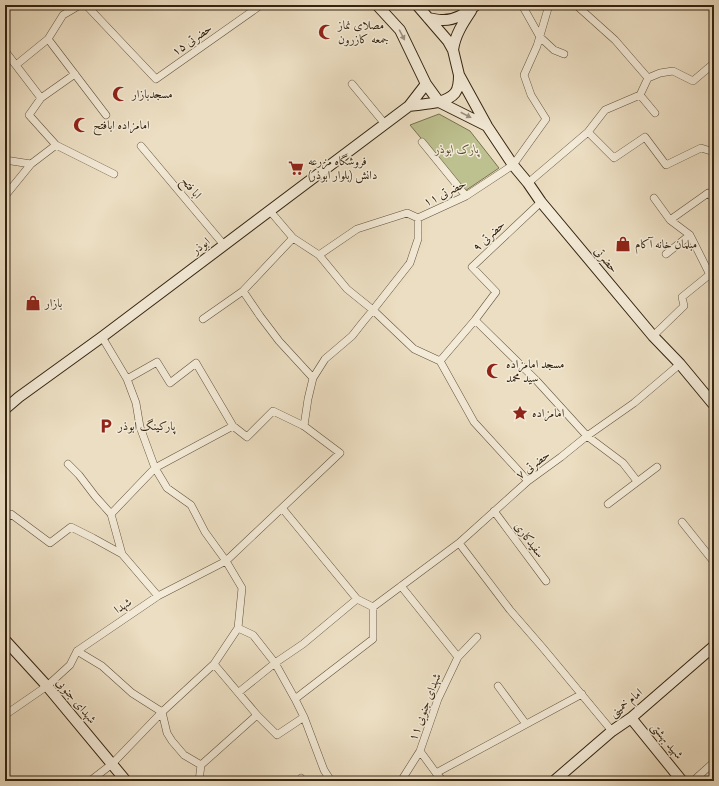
<svg xmlns="http://www.w3.org/2000/svg" width="719" height="786" viewBox="0 0 719 786" font-family="'IM FELL English',Amiri,serif">
<style>
.green{fill:#bdc08f;stroke:#787250}
.lines{fill:none;stroke-linecap:round;stroke-linejoin:round}
.street-casing{stroke:#61523c;stroke-width:8}
.secondary-casing{stroke:#332310;stroke-width:12}
.street{stroke:#f3ead7;stroke-width:7}
.secondary{stroke:#f3ead7;stroke-width:10}
.oneway{fill:#9d907d}
.labels{text-anchor:middle;dominant-baseline:central;stroke-width:3;stroke-linejoin:round;paint-order:stroke}
.poi-label{font-size:12px;fill:#332310;stroke:#f3ead7;text-anchor:start}
.street-label{font-size:12px;fill:#332310;stroke:#f3ead7}
.park-label{font-size:12px;font-style:italic;fill:#564a30;stroke:#f3ead7}
</style>
<rect width="100%" height="100%" fill="#ecdec2"/>
<filter id="stains"><feTurbulence type="fractalNoise" baseFrequency=".005" numOctaves="4"/><feColorMatrix values="0 0 0 0 .2 0 0 0 0 .09 0 0 0 0 .02 0 0 0 .5 -.17"/></filter>
<radialGradient id="worn" r=".72"><stop offset=".6" stop-color="#630" stop-opacity="0"/><stop offset="1" stop-color="#630" stop-opacity=".3"/></radialGradient>
<path class="green" d="M439 114 470 131 499 168 465 191 410 125Z"/>
<g class="lines">
<g class="street-casing">
<path id="street" d="M86 5 156 79 261 5
M522 5 540 37 554 50 564 54
M576 5 615 40 648 78
M48 39 106 115
M5 51 41 98 29 115 56 145 114 174
M16 65 48 39 63 15 80 5
M352 84 385 124
M640 95 655 113
M41 98 75 74
M588 132 614 158 645 137 666 165 701 148 714 152
M422 142 466 196
M141 146 224 245
M5 160 31 164
M528 183 588 132 605 110 640 95 648 78 660 73 673 71 693 81 713 64 714 65
M5 196 31 164 56 145
M654 198 670 220 690 235 710 275 714 280
M270 211 293 238 319 255 347 289 373 310 414 349 440 361 474 422 528 481
M670 220 708 193 714 199
M666 254 690 235
M319 255 357 229 407 213 418 218 466 196 513 165 546 119 531 95 524 75 537 46 549 5
M243 291 260 316 279 341 313 378
M203 319 243 291 293 238
M475 320 536 380 587 436 623 463 637 481
M653 336 684 306 682 297 714 271
M102 337 127 379 136 403 140 427 155 468 167 488 191 505 205 532 226 561 242 588 238 628 214 664 257 715 277 735 304 717 324 770 331 781
M440 361 475 320 496 292 472 267 541 202
M127 379 157 362 170 383 196 363 233 426
M304 426 308 399 313 378 325 359 352 336 363 322 373 310 410 263 418 239V218
M68 464 79 475 95 496 111 514 122 554
M608 504 657 467
M282 508 357 599 373 607 459 543 528 481 561 457 587 436 634 403 680 364
M494 511 546 581
M5 519 11 514 50 543 71 527 93 538 122 554 158 596
M682 522 714 562
M459 543 510 610 543 648 612 731
M401 586 458 657 438 699 420 751 401 781
M238 628 253 635 275 663 295 699
M77 651 102 666 132 693 162 712 167 733 172 741 184 755 201 765 199 781
M458 657 477 637
M498 686 526 724
M239 692 275 663 303 644 357 599
M5 715 47 686 70 665 77 651 158 596 226 561 340 453 304 426 273 411 247 437 233 426 155 468 111 514
M304 717 295 699 373 639V607
M420 751 436 773 443 781
M201 765 257 715
M436 773 582 694
M301 778 303 781
M90 781 112 764 162 712 214 664
M693 781 713 763"/>
</g>
<g class="secondary-casing">
<path id="secondary" d="M377 5 400 30 426 84 439 102 487 126
M417 5 448 41 453 50 459 75 487 126 513 165 528 183 541 202 653 336 680 364 714 405
M428 18C433 19 437 20 441 20 455 21 466 13 476 5
M453 50C455 35 463 23 471 11
M409 106C422 104 446 104 455 93 459 88 459 81 459 75
M5 409 19 397 102 337 385 124 409 106 426 84
M5 640 47 686 126 781
M631 718 682 781
M554 781 612 731 631 718 714 646"/>
</g>
<use href="#street" class="street"/>
<use href="#secondary" class="secondary"/>
</g>
<defs><path id="oneway-solid" d="M-6-.8H1V-3.2L6.5 0L1 3.2V.8H-6Z"/></defs>
<g class="oneway">
<use href="#oneway-solid" transform="translate(402 35) rotate(62)"/>
<use href="#oneway-solid" transform="translate(466 115) rotate(27)"/>
</g>
<defs>
<g id="mosque-bare" transform="scale(1.2)"><path d="M3.5-4.9A6 6 0 1 0 3.5 4.9A5 5 0 1 1 3.5-4.9Z" fill="#8f2418" stroke="#f3ead7" stroke-width="2.5" paint-order="stroke"/></g>
<g id="supermarket-bare" transform="scale(1.2)"><path d="M-6-5.5h2.5l.6 2H6L4.5 2H-2.5L-4.4-4H-6ZM-1.5 3.2a1.3 1.3 0 1 0 .1 0ZM3 3.2a1.3 1.3 0 1 0 .1 0Z" fill="#8f2418" stroke="#f3ead7" stroke-width="2.5" paint-order="stroke"/></g>
<g id="shop-bare" transform="scale(1.2)"><path d="M-5-2.5h2.3a2.7 3.5 0 0 1 5.4 0H5L5.5 6h-11ZM-1.5-2.5h3a1.5 2.3 0 0 0-3 0Z" fill="#8f2418" stroke="#f3ead7" stroke-width="2.5" paint-order="stroke"/></g>
<g id="sight-bare" transform="scale(1.2)"><path d="M0-6L1.8-2.2L6-1.7L2.9 1.2L3.7 5.4L0 3.3L-3.7 5.4L-2.9 1.2L-6-1.7L-1.8-2.2Z" fill="#8f2418" stroke="#f3ead7" stroke-width="2.5" paint-order="stroke"/></g>
<g id="parking-bare" transform="scale(1.2)"><path d="M-3.5-5.5H1a3.5 3.5 0 0 1 0 7H-1V5.5H-3.5ZM-1-3.4V-.6H.8a1.4 1.4 0 0 0 0-2.8Z" fill="#8f2418" stroke="#f3ead7" stroke-width="2.5" paint-order="stroke"/></g>
</defs>
<g fill-rule="evenodd">
<use href="#mosque-bare" x="326" y="32"/>
<use href="#mosque-bare" x="120" y="94"/>
<use href="#mosque-bare" x="81" y="125"/>
<use href="#supermarket-bare" x="296" y="168"/>
<use href="#shop-bare" x="623" y="244"/>
<use href="#shop-bare" x="33" y="303"/>
<use href="#mosque-bare" x="494" y="371"/>
<use href="#sight-bare" x="520" y="413"/>
<use href="#parking-bare" x="106" y="426"/>
</g>
<g class="labels">
<g class="poi-label">
<text x="338" y="25">مصلای نماز<tspan x="338" dy="14">جمعه کازرون</tspan></text>
<text x="132" y="94">مسجدبازار</text>
<text x="93" y="125">امامزاده ابافتح</text>
<text x="308" y="161">فروشگاه مزرعه<tspan x="308" dy="14">دانش (بلوار ابوذر)</tspan></text>
<text x="635" y="244">مبلمان خانه آکام</text>
<text x="45" y="303">بازار</text>
<text x="506" y="364">مسجد امامزاده<tspan x="506" dy="14">سید محمد</tspan></text>
<text x="532" y="413">امامزاده</text>
<text x="118" y="426">پارکینگ ابوذر</text>
</g>
<g class="street-label">
<text transform="translate(192 40) rotate(-35)">حضرتی ۱۵</text>
<text transform="translate(191 188) rotate(50)">ابا فتح</text>
<text transform="translate(445 193) rotate(-26)">حضرتی ۱۱</text>
<text transform="translate(489 236) rotate(-43)">حضرتی ۹</text>
<text transform="translate(201 246) rotate(-37)">ابوذر</text>
<text transform="translate(606 260) rotate(50)">حضرتی</text>
<text transform="translate(533 465) rotate(-37)">حضرتی ۷</text>
<text transform="translate(529 540) rotate(53)">سفیدکاری</text>
<text transform="translate(123 606) rotate(-34)">شهدا</text>
<text transform="translate(76 701) rotate(50)">شهدای جنوبی</text>
<text transform="translate(626 703) rotate(-38)">امام خمینی</text>
<text transform="translate(425 707) rotate(-69)">۱۱ شهدای جنوبی</text>
<text transform="translate(667 741) rotate(51)">شهید بهشتی</text>
</g>
<g class="park-label">
<text x="457" y="149">پارک ابوذر</text>
</g>
</g>
<rect width="719" height="786" fill="none" stroke="#ecdec2" stroke-width="20"/>
<rect x="6" y="6" width="707" height="774" fill="none" stroke="#332310" stroke-width="2"/>
<rect x="10" y="10" width="699" height="766" fill="none" stroke="#332310"/>
<rect width="100%" height="100%" filter="url(#stains)"/>
<rect width="100%" height="100%" fill="url(#worn)"/>
</svg>
